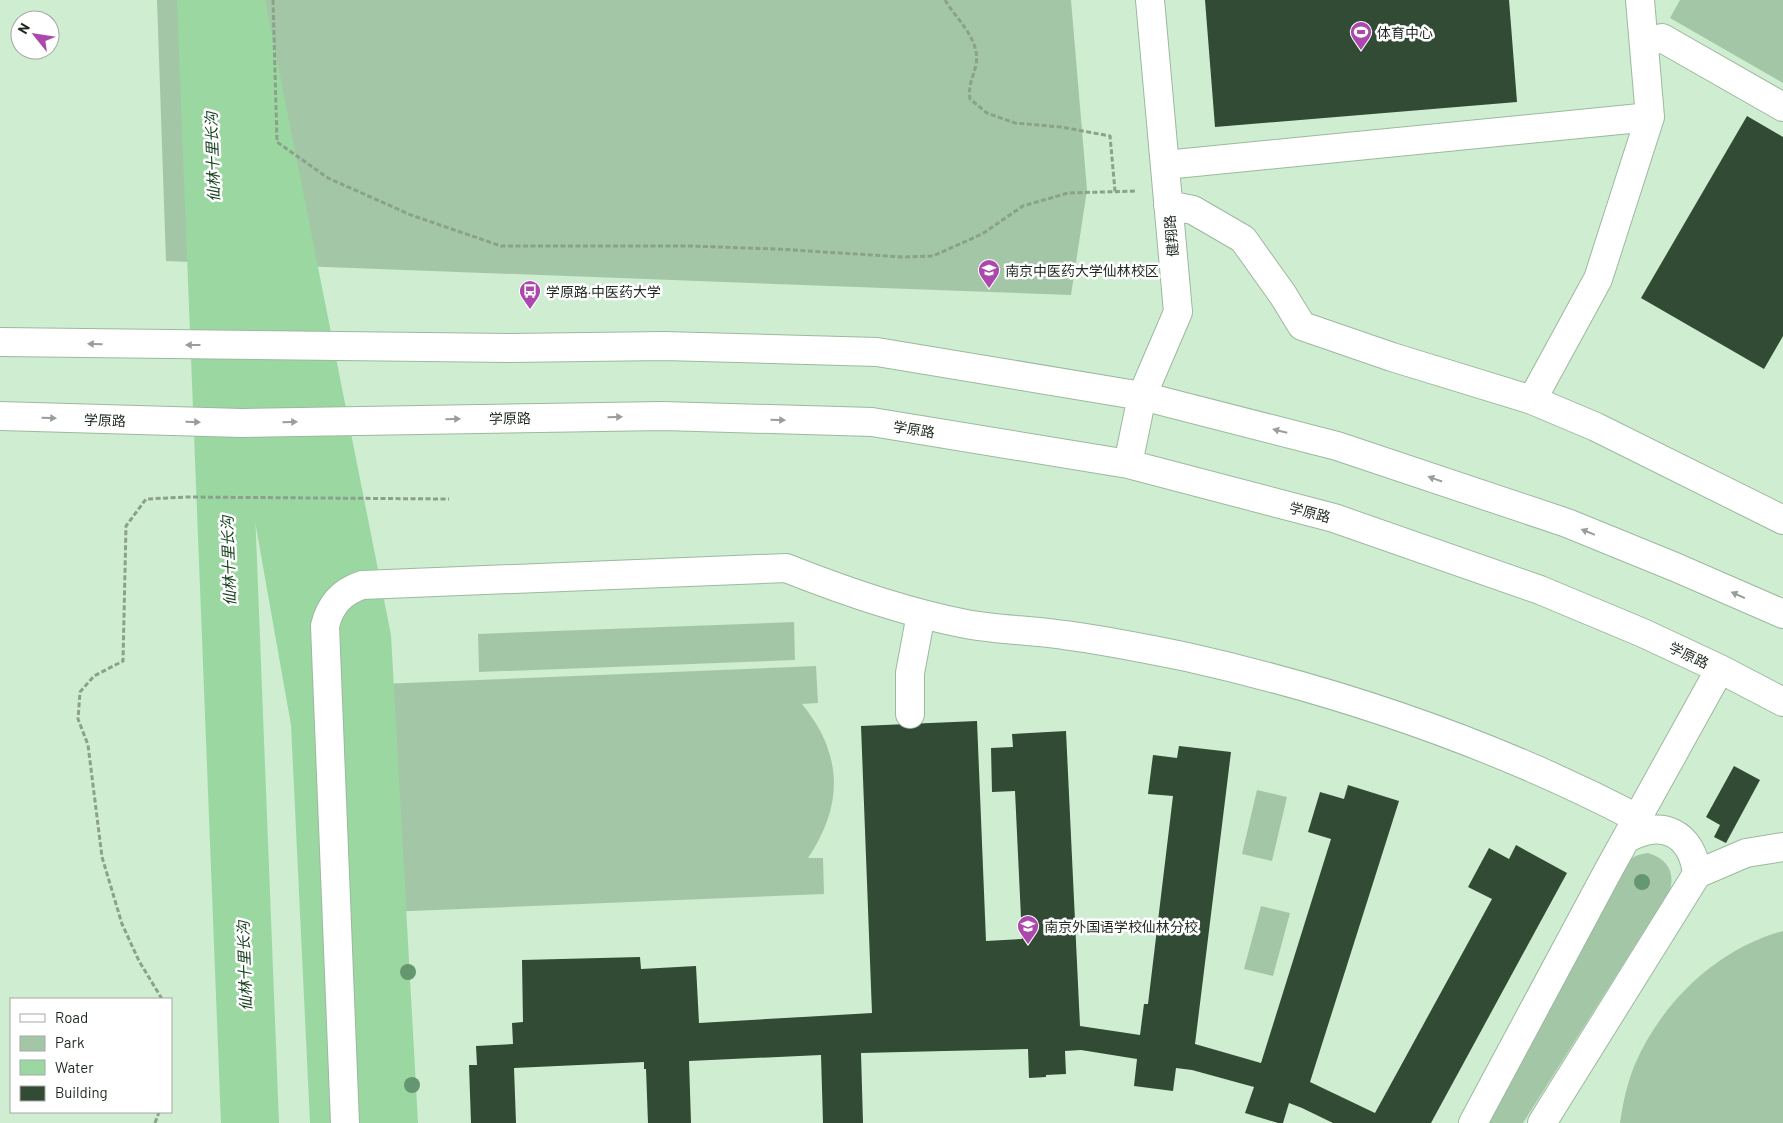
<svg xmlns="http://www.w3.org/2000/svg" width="1783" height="1123" viewBox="0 0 1783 1123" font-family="Barlow,'Noto Sans SC',sans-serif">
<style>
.green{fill:#a3c7a6}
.water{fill:#9bd8a1}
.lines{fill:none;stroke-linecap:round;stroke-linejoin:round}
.river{stroke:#9bd8a1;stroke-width:58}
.building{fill:#314b34}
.minor-casing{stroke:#9cb99e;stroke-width:30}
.path{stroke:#8aa18c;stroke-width:3;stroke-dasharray:5 2.5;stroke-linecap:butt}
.minor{stroke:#fff;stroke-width:28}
.tree{fill:#64976f}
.oneway{fill:#999e9a}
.labels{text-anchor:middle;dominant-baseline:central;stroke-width:5;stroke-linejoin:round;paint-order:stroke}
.poi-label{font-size:14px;fill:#1d281e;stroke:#fff;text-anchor:start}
.street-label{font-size:14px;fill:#1d281e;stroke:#fff}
.water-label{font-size:15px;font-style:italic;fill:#16411e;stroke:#fff}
</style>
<rect width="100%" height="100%" fill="#cfedd1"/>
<path class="green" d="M157 0H1071L1087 190 1071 295 166 261Z
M1680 0H1783V83L1670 18Z
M794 622 795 660 479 672 478 634Z
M816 666 818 703 802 704C843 754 844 805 808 858H823L824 894 386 912 381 684Z
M1257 790 1287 797 1272 861 1242 854Z
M1648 853C1667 859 1675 871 1670 890L1523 1123H1487L1625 864C1632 857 1638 854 1648 853Z
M1261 906 1290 913 1273 976 1244 969Z
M1783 931V1123H1620C1623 1103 1627 1083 1635 1064 1662 1002 1717 949 1783 931Z"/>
<path class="water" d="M187 0H265L391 635 418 1123H310L291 725 250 493Z"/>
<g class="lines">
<path class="river" d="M206 0 250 1123"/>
</g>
<path class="building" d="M1205 0H1509L1517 102 1215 127Z
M1747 116 1783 137V336L1764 369 1641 298Z
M977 721 986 941 1022 939 1015 791 992 792 991 748 1013 747 1012 734 1066 731 1080 1026 1140 1035 1144 1004H1148L1173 796 1148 794 1153 755 1177 758 1179 746 1231 752 1195 1044 1261 1063 1331 839 1308 832 1320 792 1344 799 1348 785 1399 801 1310 1082 1375 1113 1492 899 1468 887 1489 848 1509 859 1516 845 1567 873 1431 1123H1333L1302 1108 1289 1103 1283 1123H1278L1245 1113 1254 1087 1192 1070 1176 1068 1173 1091 1134 1086 1137 1059 1081 1050 1065 1051 1066 1074 1046 1075V1077L1029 1078 1028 1049 861 1053 863 1123H823L821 1055 689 1061 691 1123H648L646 1069H644V1062L514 1068 516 1123H471L469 1065H477L476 1046 513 1044 512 1023 523 1022 522 960 640 957 641 969 696 966 699 1023 872 1013 861 726Z
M1734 766 1760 780 1726 843 1714 837 1720 825 1706 817Z"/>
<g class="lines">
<g class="minor-casing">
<path id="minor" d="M1644 43 1662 38 1783 107
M1165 165 1650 117
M1168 205 1193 210 1243 239 1283 295 1302 326 1392 357 1532 400 1596 427 1783 520
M0 342 510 348 664 346 877 352 1142 396 1337 446 1567 523 1675 567 1783 614
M1532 400 1598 279 1650 117 1640 0
M0 416 241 423 663 416 872 422 1128 464 1334 518 1540 590 1643 633 1720 669 1783 702
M1128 464 1142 396 1178 312 1150 0
M910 714V673L921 614
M1697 874 1746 853 1783 847
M345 1123 325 626C330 605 341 592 362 585L786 568C844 591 904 612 966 624 998 630 1031 630 1064 635 1103 640 1148 649 1187 657 1343 692 1495 744 1637 818
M1473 1123 1608 871 1720 669
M1542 1123 1697 874C1692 833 1662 818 1626 839"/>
</g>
<path class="path" d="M273 0 277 142 328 178 411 215 501 246H691L777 249 903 257 933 256 982 234 1023 206 1068 193 1137 191
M945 0C957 20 981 40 976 65 973 78 968 85 970 99L987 113 1015 123 1061 127 1110 136 1115 191
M162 999 139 961 122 924 102 857 88 745 78 719 80 692 94 676 123 661 126 526 146 499 186 497 449 499
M155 1123 159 1112"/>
<use href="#minor" class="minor"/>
</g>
<g class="tree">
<circle cx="1642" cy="882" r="8"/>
<circle cx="408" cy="972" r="8"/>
<circle cx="412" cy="1085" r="8"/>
</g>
<defs><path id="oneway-solid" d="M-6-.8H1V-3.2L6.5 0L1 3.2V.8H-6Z" transform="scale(1.25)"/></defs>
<g class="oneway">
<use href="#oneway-solid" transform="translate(95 344) rotate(-179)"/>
<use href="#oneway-solid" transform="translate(193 345) rotate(-180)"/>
<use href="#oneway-solid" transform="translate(615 417) rotate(-1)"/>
<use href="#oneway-solid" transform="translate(49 418) rotate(2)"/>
<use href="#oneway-solid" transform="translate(453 419) rotate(-1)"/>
<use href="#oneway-solid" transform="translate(778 420) rotate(2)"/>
<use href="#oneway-solid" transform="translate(193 422) rotate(1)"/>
<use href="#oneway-solid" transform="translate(290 422) rotate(-1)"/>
<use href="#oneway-solid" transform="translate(1280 431) rotate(-166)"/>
<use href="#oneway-solid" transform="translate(1435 479) rotate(-161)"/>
<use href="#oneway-solid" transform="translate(1588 532) rotate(-158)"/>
<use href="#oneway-solid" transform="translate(1738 595) rotate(-156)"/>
</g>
<defs>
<g id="stadium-pin" transform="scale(1.125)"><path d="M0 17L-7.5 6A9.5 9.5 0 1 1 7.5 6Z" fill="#ac48ad" stroke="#fff"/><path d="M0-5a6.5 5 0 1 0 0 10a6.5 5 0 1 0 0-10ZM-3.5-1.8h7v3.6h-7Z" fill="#fff"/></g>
<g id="university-pin" transform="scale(1.125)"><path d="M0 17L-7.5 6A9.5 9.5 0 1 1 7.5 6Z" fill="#ac48ad" stroke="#fff"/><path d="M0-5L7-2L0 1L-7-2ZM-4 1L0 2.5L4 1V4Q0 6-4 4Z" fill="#fff"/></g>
<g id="bus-pin" transform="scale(1.125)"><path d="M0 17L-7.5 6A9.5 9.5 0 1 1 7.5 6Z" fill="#ac48ad" stroke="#fff"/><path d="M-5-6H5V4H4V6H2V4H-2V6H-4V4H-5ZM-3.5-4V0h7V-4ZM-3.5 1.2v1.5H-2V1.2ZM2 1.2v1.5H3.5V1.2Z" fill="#fff"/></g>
<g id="school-pin" transform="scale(1.125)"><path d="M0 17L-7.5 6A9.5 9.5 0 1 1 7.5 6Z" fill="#ac48ad" stroke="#fff"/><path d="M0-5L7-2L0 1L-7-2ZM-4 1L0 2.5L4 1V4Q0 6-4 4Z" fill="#fff"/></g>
</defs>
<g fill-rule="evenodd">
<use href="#stadium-pin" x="1361" y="32"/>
<use href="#university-pin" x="989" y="270"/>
<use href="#bus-pin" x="530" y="291"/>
<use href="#school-pin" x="1028" y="926"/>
</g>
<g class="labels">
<g class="poi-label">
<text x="1377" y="32">体育中心</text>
<text x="1005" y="270">南京中医药大学仙林校区</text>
<text x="546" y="291">学原路·中医药大学</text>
<text x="1044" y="926">南京外国语学校仙林分校</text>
</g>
<g class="street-label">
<text transform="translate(1171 236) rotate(-95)">健翔路</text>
<text transform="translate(510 418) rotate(-1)">学原路</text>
<text transform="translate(105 420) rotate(2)">学原路</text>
<text transform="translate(914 429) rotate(9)">学原路</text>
<text transform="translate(1310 512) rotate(15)">学原路</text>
<text transform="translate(1689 655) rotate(25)">学原路</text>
</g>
<g class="water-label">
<text transform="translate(212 157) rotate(-92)">仙林十里长沟</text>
<text transform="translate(228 561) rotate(-92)">仙林十里长沟</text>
<text transform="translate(244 966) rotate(-92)">仙林十里长沟</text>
</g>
</g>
<rect x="10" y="998" width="162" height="115" fill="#ffffff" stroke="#a5a9a5"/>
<rect x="20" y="1014" width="25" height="8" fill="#ffffff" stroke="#a5a9a5"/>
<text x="55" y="1023" font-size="15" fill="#1d281e">Road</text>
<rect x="20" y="1036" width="25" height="15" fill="#a3c7a6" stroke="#a5a9a5"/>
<text x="55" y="1048" font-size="15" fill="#1d281e">Park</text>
<rect x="20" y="1060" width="25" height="15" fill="#9bd8a1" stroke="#a5a9a5"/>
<text x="55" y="1073" font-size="15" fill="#1d281e">Water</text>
<rect x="20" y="1086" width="25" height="15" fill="#314b34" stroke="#a5a9a5"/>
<text x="55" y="1098" font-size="15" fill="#1d281e">Building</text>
<g transform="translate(35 35) rotate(300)"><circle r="24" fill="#ffffff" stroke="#a5a9a5"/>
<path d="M0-4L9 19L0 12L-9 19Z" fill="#ac48ad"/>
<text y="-8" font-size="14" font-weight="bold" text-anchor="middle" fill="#1d281e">N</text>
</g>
</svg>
